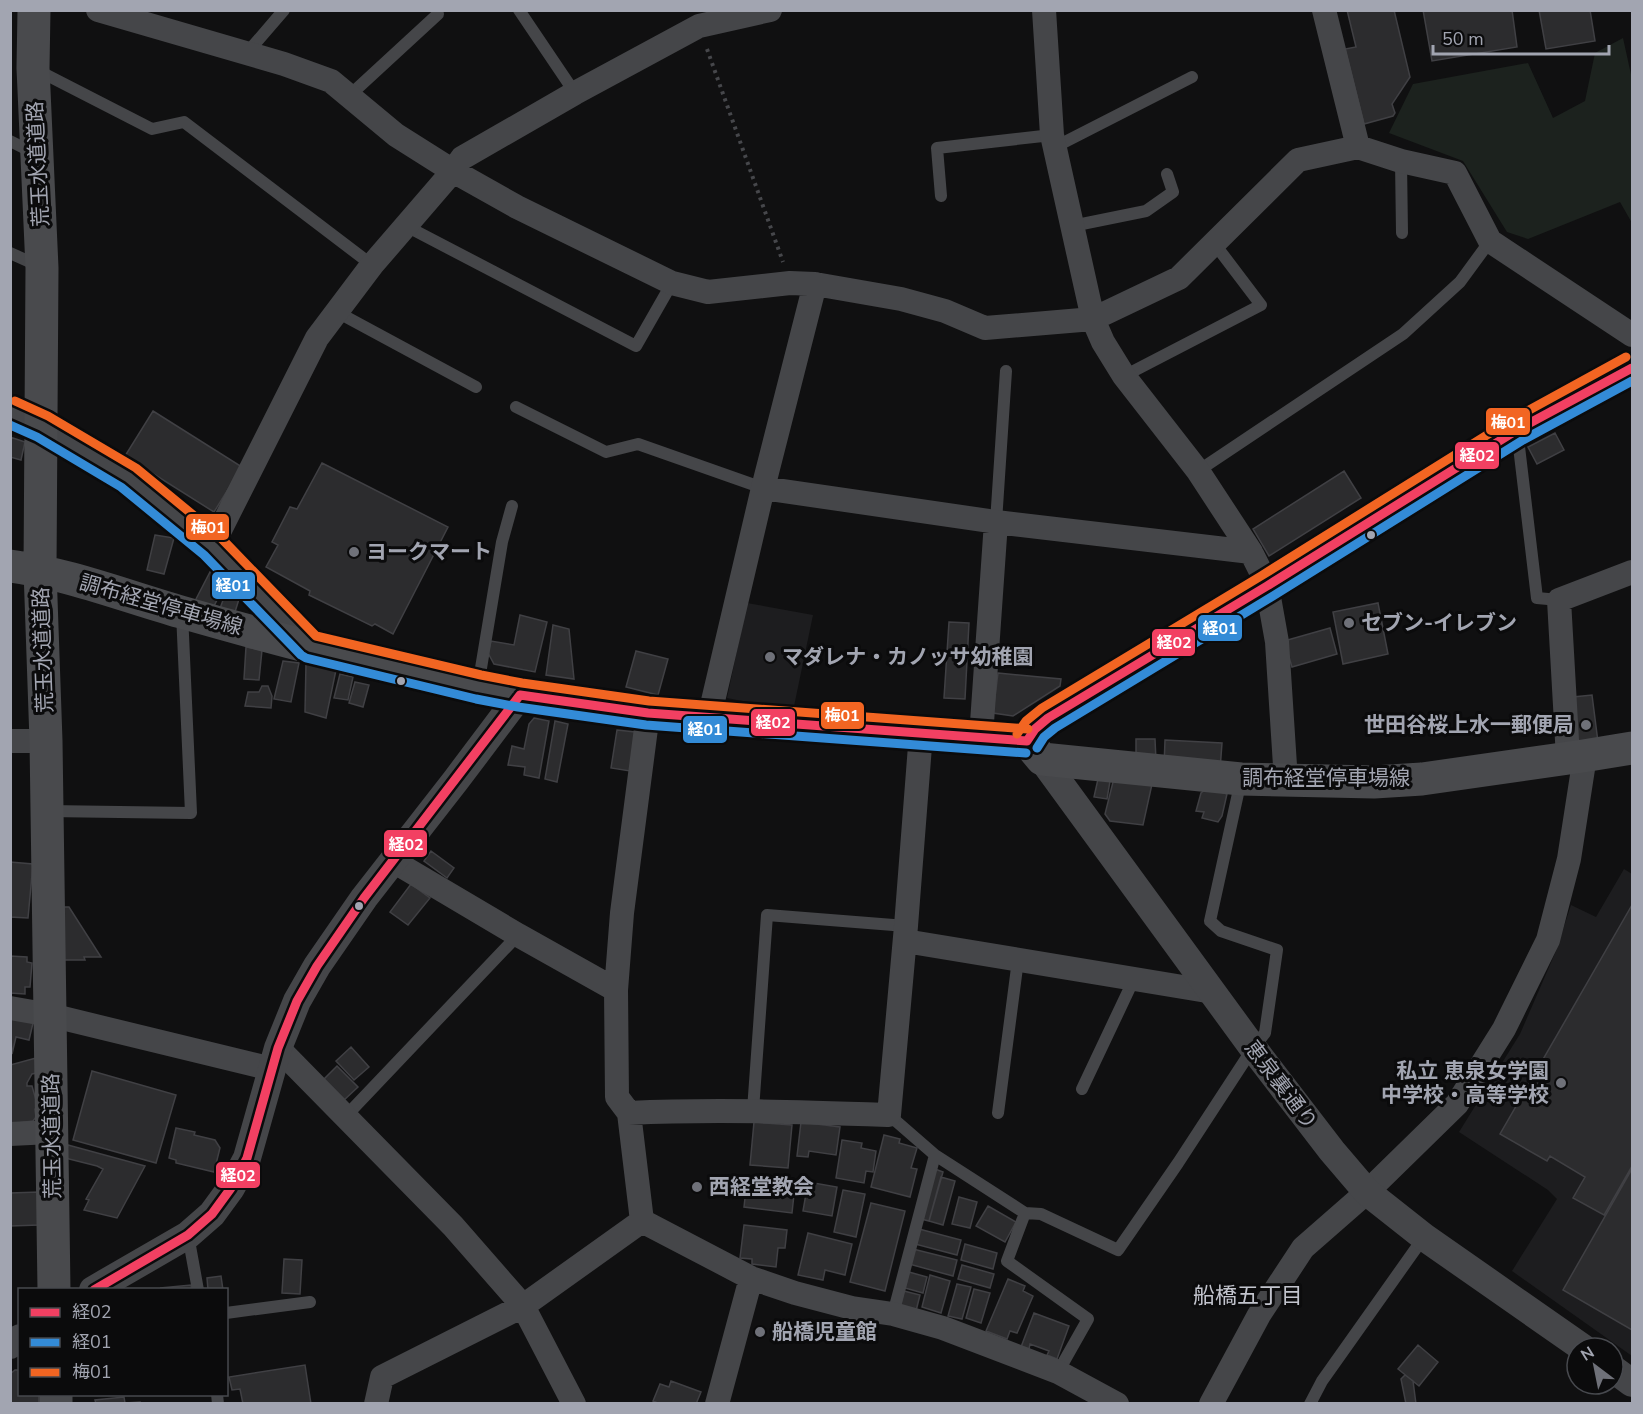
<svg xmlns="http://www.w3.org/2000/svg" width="1643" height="1414" viewBox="0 0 1643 1414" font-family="'Nunito Sans','Noto Sans JP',sans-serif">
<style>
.built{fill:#1d1d1f}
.green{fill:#1c221e}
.building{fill:#2c2c2e;stroke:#404044;stroke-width:1.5}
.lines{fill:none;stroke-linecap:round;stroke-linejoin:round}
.path{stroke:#46474b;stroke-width:4;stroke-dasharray:3 4.5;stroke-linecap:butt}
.service{stroke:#454649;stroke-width:12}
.minor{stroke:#454649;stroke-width:24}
.tertiary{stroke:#454649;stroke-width:28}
.secondary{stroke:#494a4d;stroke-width:33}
.bus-1-casing{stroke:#0b0b0c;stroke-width:14}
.bus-2-casing{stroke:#0b0b0c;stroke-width:14}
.bus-3-casing{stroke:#0b0b0c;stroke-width:14}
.bus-1{stroke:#f24062;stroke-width:9}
.bus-2{stroke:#338bd7;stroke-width:9}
.bus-3{stroke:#f26522;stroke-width:9}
.bus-dot{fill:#a2a5b1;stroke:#0b0b0c;stroke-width:2}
.poi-dot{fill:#6f7179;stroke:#0b0b0c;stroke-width:2}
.labels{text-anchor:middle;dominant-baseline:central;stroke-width:6;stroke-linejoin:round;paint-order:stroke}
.street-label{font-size:21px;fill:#a2a5b1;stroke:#0b0b0c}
.poi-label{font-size:21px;font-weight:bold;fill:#a2a5b1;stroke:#0b0b0c;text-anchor:start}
.neighbourhood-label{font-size:22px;fill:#c2c4cd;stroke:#0b0b0c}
.line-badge{stroke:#0b0b0c;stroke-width:2}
.badge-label{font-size:16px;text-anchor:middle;font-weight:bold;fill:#fff}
</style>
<rect width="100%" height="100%" fill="#101011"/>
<path class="built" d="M747 603 813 615 793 711 727 698Z
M1624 869 1632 874V1356L1512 1271 1557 1199 1548 1190 1459 1132 1520 1034 1556 951 1571 905 1596 917Z"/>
<path class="green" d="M1623 38 1632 79V223L1620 202 1528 239 1507 232 1463 161 1389 133 1413 84 1528 63 1553 118 1585 101 1595 53Z"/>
<path class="building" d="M1347 10H1394L1410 77 1392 104 1395 113 1393 116 1364 124 1345 49 1356 47Z
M1423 10H1512L1517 47 1432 61Z
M1539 10H1590L1595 41 1546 49Z
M153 411 242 467 214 512 125 456Z
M1555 433 1564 450 1537 464 1528 447Z
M10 437 25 442 21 460 10 457Z
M322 463 448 527 393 634 375 624 372 626 309 595 310 591 266 567 278 545 272 542 290 507 297 509Z
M1344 471 1361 498 1269 556 1253 529Z
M155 535 174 538 164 574 147 570Z
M211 570 225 584 213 608 195 601Z
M228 587 240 596 234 615 219 611Z
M1378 603 1388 654 1343 664 1333 612Z
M520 615 547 622 535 672 494 664 488 653 491 641 514 645Z
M949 622 969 623 965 699 944 698Z
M553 625 569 629 574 679 546 675Z
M1330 628 1337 654 1292 667 1284 641Z
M246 647 262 650 259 680 244 679Z
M636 651 668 659 658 695 626 687Z
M283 661 299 663 291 702 274 699Z
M306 663 336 670 326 718 305 712Z
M998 673 1061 679 1060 686 1013 716 993 713Z
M340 674 353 677 348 700 334 698Z
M355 682 369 685 363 707 349 703Z
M262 686H268L272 696 271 708 245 706 248 692H259Z
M1592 695 1598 742 1575 743 1573 697Z
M534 718 549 721 539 778 524 775 525 767 508 765 512 746 524 749 529 724Z
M555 721 568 724 557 782 545 779Z
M617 730 635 732 630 771 611 768Z
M1136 739H1155L1156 761H1136Z
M1165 740 1222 743 1220 770 1164 767Z
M1114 778 1152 784 1143 825 1110 821 1105 814Z
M1098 779 1110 781 1107 799 1094 797Z
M1207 788 1227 794 1222 816 1218 822 1202 818 1204 812 1196 811 1201 793Z
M431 851 454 868 447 878 424 861Z
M10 862 33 864 28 918 10 917Z
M411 884 430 898 408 925 390 912Z
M1632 905V1166L1604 1215 1573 1198 1585 1177 1550 1156 1547 1161 1500 1134Z
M64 907H69L101 957H84L85 960H63Z
M10 956 27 957V962L32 963 30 987H25V994L10 993Z
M10 1013 34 1019 29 1040 16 1037 12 1054Z
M351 1047 369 1067 354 1080 336 1061Z
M36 1058 37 1073 32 1074 27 1083V1086H32L38 1107 35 1109 36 1117 33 1121 10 1124V1065Z
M337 1066 358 1087 343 1101 323 1080Z
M92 1071 176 1095 156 1163 73 1140Z
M754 1122 792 1125 788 1168 750 1165Z
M801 1122 840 1127 836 1155 809 1151 808 1157 797 1156Z
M176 1128 195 1132 194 1135 215 1140 220 1148 214 1172 176 1163V1160L169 1158Z
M884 1135 900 1139 899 1143 917 1148 911 1168 917 1169 910 1197 871 1187Z
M842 1140 862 1143 861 1148 876 1151 873 1172 866 1171 864 1183 836 1178Z
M68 1145 145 1166 117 1218 84 1210 89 1200 86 1199 103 1169 97 1166 65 1158Z
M935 1169 943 1172 929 1221 921 1219Z
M1632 1169V1330L1563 1290Z
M941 1177 955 1181 943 1225 929 1221Z
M747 1180 795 1185 792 1213 744 1207Z
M808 1182 837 1187 832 1216 803 1211Z
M843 1190 865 1194 856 1237 834 1232Z
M39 1192V1225L10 1226V1193Z
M959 1197 977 1202 970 1228 952 1224Z
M871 1203 905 1211 885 1291 850 1282Z
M988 1206 1016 1222 1005 1242 976 1226Z
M744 1225 787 1230 785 1248H778L776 1267 752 1264V1259L740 1258Z
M919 1229 961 1240 957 1255 915 1244Z
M808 1233 852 1244 845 1275 825 1270 823 1280 798 1275Z
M965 1244 997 1253 993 1269 961 1260Z
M913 1249 957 1260 953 1276 909 1264Z
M284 1259 302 1260 300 1294 282 1293Z
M962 1265 994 1274 990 1288 958 1279Z
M909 1272 927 1277 923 1293 905 1288Z
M930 1275 950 1281 941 1313 922 1307Z
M221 1276 223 1290H208L207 1278Z
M1008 1279 1025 1286 1023 1291 1033 1296 1017 1333 1010 1331 1007 1339 986 1331Z
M957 1284 971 1287 962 1319 948 1316Z
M191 1285 192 1290H162L161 1288Z
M974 1289 990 1293 981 1323 966 1318Z
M904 1291 920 1295 916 1311 900 1307Z
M1034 1313 1069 1326 1057 1359 1047 1355 1049 1351 1030 1344 1029 1349 1021 1347Z
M1418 1345 1438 1362 1419 1386 1398 1369Z
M305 1365 311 1404H243L240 1389 232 1390 229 1377Z
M15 1370H20V1394H39V1404H10V1374Z
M1405 1375 1413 1381 1416 1404H1406L1401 1379Z
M671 1381 701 1392 696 1404H660L653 1401 660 1384 669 1387Z
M124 1397 125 1403 140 1402V1404H96L95 1400Z"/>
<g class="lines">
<path class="path" d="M707 49 783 262"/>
<path class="service" d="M519 10 575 93
M247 53 284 10
M35 69 152 129 184 122 372 265
M349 96 438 14
M10 141 34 153
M1055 147 1192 77
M1401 161 1402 233
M941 196 937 148 1052 135
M406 226 636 346 672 283
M1072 226 1146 211 1173 192 1167 174
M10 253 39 266
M337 312 476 387
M1124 376 1261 305 1214 243
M516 407 606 452 638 444 763 488
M1517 430 1537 598 1559 600
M1198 471 1403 334 1460 282 1490 241
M996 522 1006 371
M478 686 502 542 512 506
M48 811 191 813 182 613
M1082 1089 1134 979
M753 1110 767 915 906 926
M998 1113 1018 960
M889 1115 935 1155 1025 1213 1041 1214 1118 1250 1178 1163 1253 1048 1265 1033 1277 950 1221 931 1210 921 1241 780
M345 1117 518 935
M1025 1213 1007 1261 1088 1319 1058 1372
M188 1235 198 1290
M226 1313 310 1302
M893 1314 935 1155
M217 1394 218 1404
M1310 1404 1322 1381 1424 1237"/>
<path class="minor" d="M98 10 284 64 331 81 396 135 453 171 517 207 672 283 708 292 790 283 815 284 901 299 945 311 985 328 1093 319 1179 278 1298 160 1358 147 1401 161 1455 173 1490 241 1632 335
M1044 10 1052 135 1093 319 1103 342 1124 376 1198 471 1251 552 1261 572 1267 586 1277 642 1286 781
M1324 10 1358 147
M763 488 996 522 1251 552
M212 546 317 338 372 265 453 171 462 158 575 93 699 26 770 10
M709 718 763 488 815 284
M981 737 996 522
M10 741H46
M1568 758 1559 600 1632 572
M393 861 518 935 616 990
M905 941 1213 992
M10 1008 50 1015 272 1069
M278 1048 453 1226 523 1306 574 1404
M629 1113C716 1109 802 1112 889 1115L906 926 921 733
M10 1134 51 1132
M642 1221 629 1113 617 1097 616 990 622 913 648 713
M642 1221 751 1278 795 1293 852 1308 893 1314 943 1328 1058 1372 1117 1404
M376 1404 382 1377 523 1306 642 1221
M717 1404 751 1278
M1211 1404 1259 1315 1303 1248 1367 1192 1457 1104 1504 1029 1548 940 1569 859 1583 769V756"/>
<path class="tertiary" d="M10 412 42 426 128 477 212 546 310 647
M1027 741 1035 729 1048 718 1267 586 1517 430 1632 368
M1042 759 1253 1048 1332 1151 1367 1192 1424 1237 1583 1348
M93 1290 188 1235 212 1214 231 1188 247 1158 278 1048 297 1001 317 966 364 898 456 780 520 695
M10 1345 20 1338
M1613 1369 1632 1383"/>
<path class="secondary" d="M34 10 33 68 42 268 40 570 46 741 54 1290
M10 566C69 574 125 596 181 612 279 640 379 666 479 687 659 725 845 724 1027 741L1042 759 1241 779 1374 782 1422 779 1583 756 1632 748
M56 1394V1404"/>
<g class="bus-1-casing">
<path id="bus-1" d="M520 695 648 713 1027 741
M1027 741 1035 729 1048 718 1267 586 1517 430 1632 368
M94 1290 188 1235 212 1214 231 1188 247 1158 278 1048 297 1001 317 966 364 898 520 695"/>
</g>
<g class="bus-2-casing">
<path id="bus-2" d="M10 425 37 437 121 487 204 555 301 655 306 658 476 699 518 707 646 725 1026 753
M1037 748 1044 737 1055 728 1273 596 1523 440 1632 381"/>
</g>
<g class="bus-3-casing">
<path id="bus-3" d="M15 401 48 416 136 468 221 538 316 636 481 675 522 683 649 701 1028 729
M1017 734 1026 721 1042 708 1261 576 1511 420 1626 357"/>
</g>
<use href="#bus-1" class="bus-1"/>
<use href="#bus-2" class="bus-2"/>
<use href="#bus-3" class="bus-3"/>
</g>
<g class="bus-dot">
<circle cx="1371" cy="535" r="5"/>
<circle cx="401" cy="681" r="5"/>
<circle cx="359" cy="906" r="5"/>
</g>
<g class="poi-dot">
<circle cx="354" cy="552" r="6"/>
<circle cx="1349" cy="623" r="6"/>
<circle cx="770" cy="657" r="6"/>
<circle cx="1586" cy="725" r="6"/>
<circle cx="1561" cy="1083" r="6"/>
<circle cx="697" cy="1187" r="6"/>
<circle cx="760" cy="1332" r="6"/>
</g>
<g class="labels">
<g class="street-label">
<text transform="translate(38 164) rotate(-93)">荒玉水道道路</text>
<text transform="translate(161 605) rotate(16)">調布経堂停車場線</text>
<text transform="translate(43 650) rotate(-92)">荒玉水道道路</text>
<text x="1326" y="778">調布経堂停車場線</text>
<text transform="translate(1281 1085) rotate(53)">恵泉裏通り</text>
<text transform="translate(52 1136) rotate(-91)">荒玉水道道路</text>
</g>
<g class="poi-label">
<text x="366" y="552">ヨークマート</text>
<text x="1361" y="623">セブン-イレブン</text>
<text x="782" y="657">マダレナ・カノッサ幼稚園</text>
<text x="1574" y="725" text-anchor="end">世田谷桜上水一郵便局</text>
<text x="1549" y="1071" text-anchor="end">私立 恵泉女学園<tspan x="1549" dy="24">中学校・高等学校</tspan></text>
<text x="709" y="1187">西経堂教会</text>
<text x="772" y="1332">船橋児童館</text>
</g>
<g class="neighbourhood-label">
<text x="1248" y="1296">船橋五丁目</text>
</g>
</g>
<g class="line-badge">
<rect x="1485" y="407" width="46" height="29" rx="6" fill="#f26522"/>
<rect x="1454" y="441" width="46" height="29" rx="6" fill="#f24062"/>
<rect x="185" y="513" width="45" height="28" rx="6" fill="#f26522"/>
<rect x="211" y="571" width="45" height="29" rx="6" fill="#338bd7"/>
<rect x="1197" y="614" width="46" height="28" rx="6" fill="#338bd7"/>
<rect x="1151" y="628" width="45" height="29" rx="6" fill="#f24062"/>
<rect x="820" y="701" width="45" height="29" rx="6" fill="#f26522"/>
<rect x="750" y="708" width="46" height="29" rx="6" fill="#f24062"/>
<rect x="682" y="715" width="46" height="29" rx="6" fill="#338bd7"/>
<rect x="383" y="829" width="45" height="29" rx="6" fill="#f24062"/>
<rect x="215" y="1161" width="46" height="28" rx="6" fill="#f24062"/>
</g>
<g class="badge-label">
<text x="1508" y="428">梅01</text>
<text x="1477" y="461">経02</text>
<text x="208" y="533">梅01</text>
<text x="233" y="591">経01</text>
<text x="1220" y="634">経01</text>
<text x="1174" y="648">経02</text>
<text x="842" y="721">梅01</text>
<text x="773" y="728">経02</text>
<text x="705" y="735">経01</text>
<text x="406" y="850">経02</text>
<text x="238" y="1181">経02</text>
</g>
<rect width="1643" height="1414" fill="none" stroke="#a2a5b1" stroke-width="24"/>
<rect x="18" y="1288" width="210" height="108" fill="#0b0b0c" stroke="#47494e" stroke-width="1.5"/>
<rect x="30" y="1308" width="30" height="9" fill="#f24062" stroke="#47494e" stroke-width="1.5"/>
<text x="72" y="1318" font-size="18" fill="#a2a5b1">経02</text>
<rect x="30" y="1338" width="30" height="9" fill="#338bd7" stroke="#47494e" stroke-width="1.5"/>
<text x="72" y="1348" font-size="18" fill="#a2a5b1">経01</text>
<rect x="30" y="1368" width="30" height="9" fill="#f26522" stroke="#47494e" stroke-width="1.5"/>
<text x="72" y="1378" font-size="18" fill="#a2a5b1">梅01</text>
<g transform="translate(1595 1366) rotate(328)"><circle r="28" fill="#0b0b0c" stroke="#47494e" stroke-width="1.5"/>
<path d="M0-4.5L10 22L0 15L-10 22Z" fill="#6f7179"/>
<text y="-9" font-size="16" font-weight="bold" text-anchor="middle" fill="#a2a5b1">N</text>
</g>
<path d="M1433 45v9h176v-9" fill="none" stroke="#a2a5b1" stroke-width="3"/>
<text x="1442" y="45" font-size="18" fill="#a2a5b1" stroke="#0b0b0c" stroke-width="4.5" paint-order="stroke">50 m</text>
</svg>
